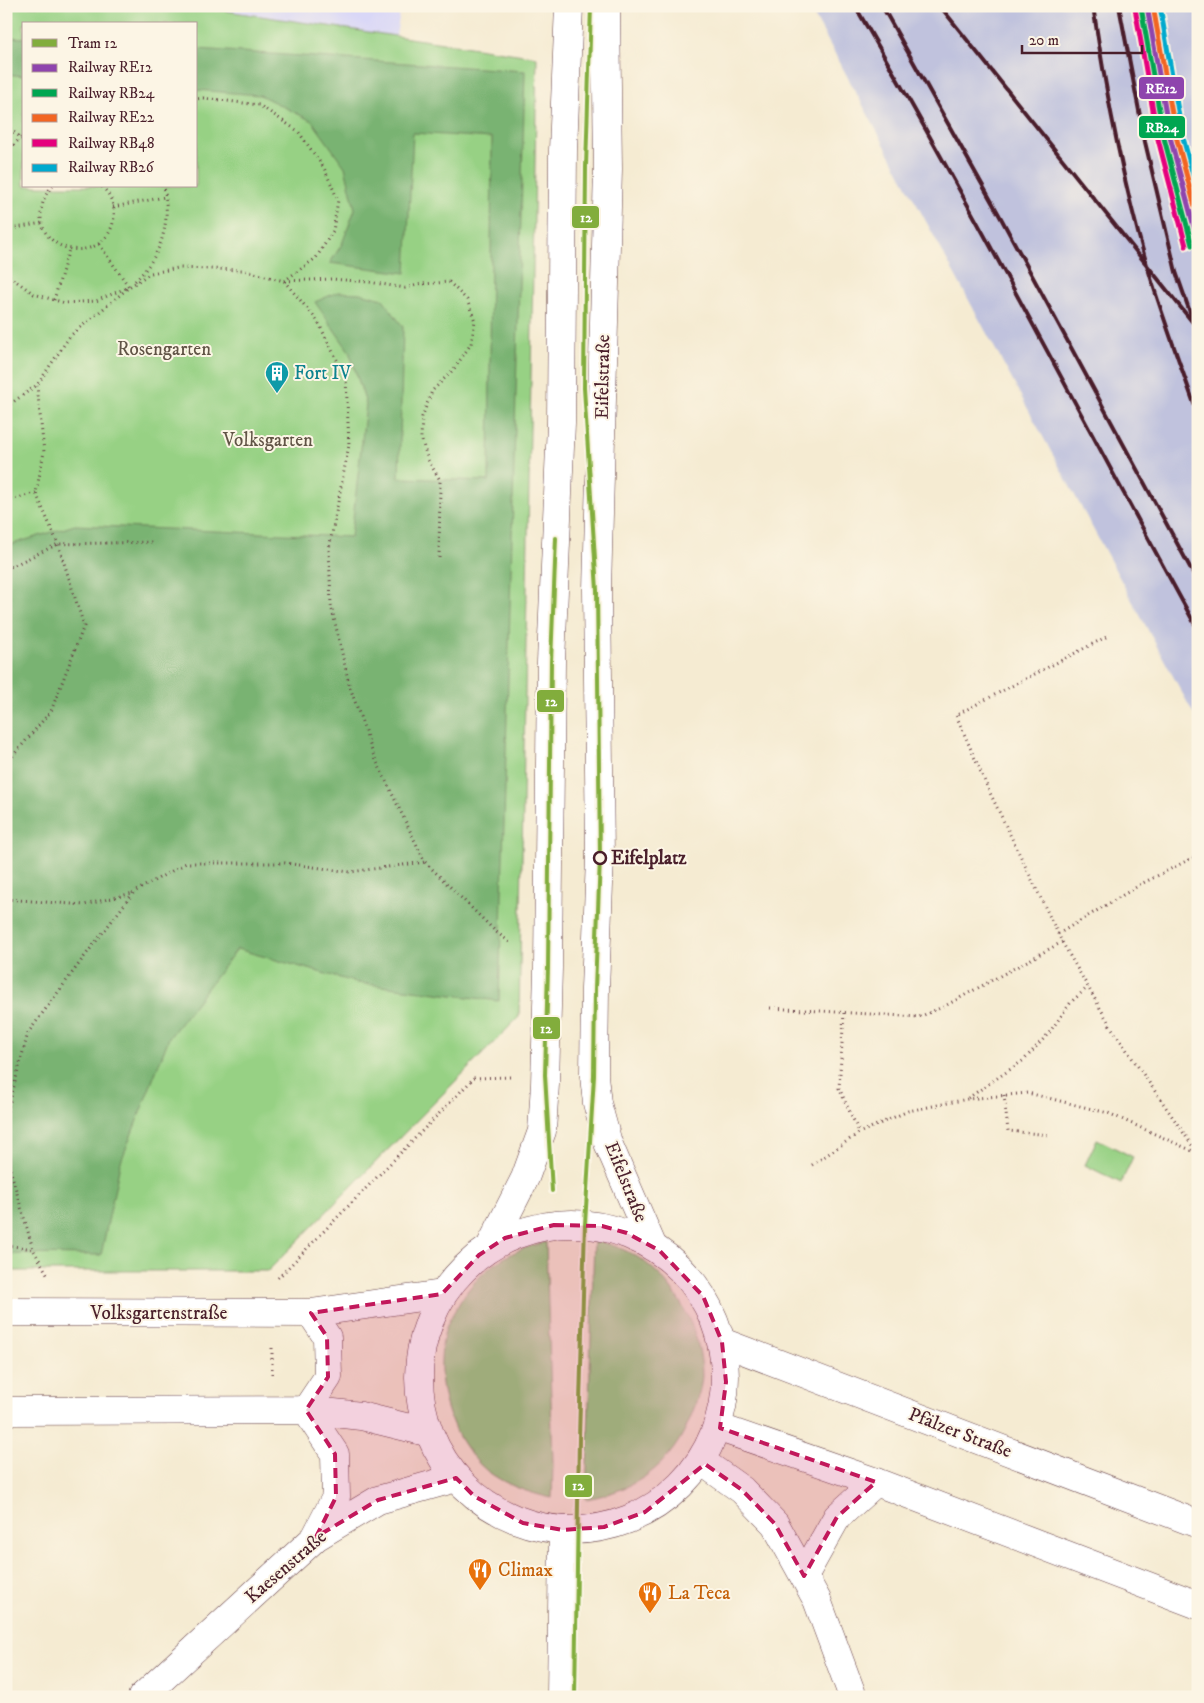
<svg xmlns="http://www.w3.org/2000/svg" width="1204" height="1703" viewBox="0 0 1204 1703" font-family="'IM FELL DW Pica',serif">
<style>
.built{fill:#d9d7f7}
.industrial{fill:#c0c2dd}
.green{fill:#97d184;stroke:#707858;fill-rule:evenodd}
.forest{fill:#79b372;stroke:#62694e}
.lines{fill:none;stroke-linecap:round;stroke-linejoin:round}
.minor-casing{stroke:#643e44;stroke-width:29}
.tertiary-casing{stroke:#643e44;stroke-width:29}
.path{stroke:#643e44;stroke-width:3;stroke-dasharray:1 4;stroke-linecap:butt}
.minor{stroke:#fff;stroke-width:28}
.tertiary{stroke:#fff;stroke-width:28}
.rail{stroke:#4a1f2b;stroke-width:4}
.rail-1-casing{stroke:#fcf5e5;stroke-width:9}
.rail-2-casing{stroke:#fcf5e5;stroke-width:9}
.rail-3-casing{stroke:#fcf5e5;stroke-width:9}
.rail-4-casing{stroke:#fcf5e5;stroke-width:9}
.rail-5-casing{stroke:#fcf5e5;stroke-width:9}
.rail-1{stroke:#8e44ad;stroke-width:5}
.rail-2{stroke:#00a651;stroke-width:5}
.rail-3{stroke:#f26522;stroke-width:5}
.rail-4{stroke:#e5007d;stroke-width:5}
.rail-5{stroke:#00a9ce;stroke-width:5}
.tram-1-casing{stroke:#fcf5e5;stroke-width:8}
.tram-1{stroke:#82ad3c;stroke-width:4}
.marked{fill:#c2185b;fill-opacity:0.2;stroke:#c2185b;stroke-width:4;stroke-dasharray:10 6;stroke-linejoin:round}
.stop-dot{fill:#fcf5e5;stroke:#4a1f2b;stroke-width:2.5}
.labels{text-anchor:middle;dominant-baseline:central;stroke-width:4;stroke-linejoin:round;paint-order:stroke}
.park-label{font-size:19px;fill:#615446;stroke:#fcf5e5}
.culture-label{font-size:19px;fill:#0d838f;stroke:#fcf5e5;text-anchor:start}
.street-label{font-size:19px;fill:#4a1f2b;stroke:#fcf5e5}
.stop-label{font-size:19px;font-weight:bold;fill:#4a1f2b;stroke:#fcf5e5;text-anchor:start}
.food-label{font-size:19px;fill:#c56008;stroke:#fcf5e5;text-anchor:start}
.line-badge{stroke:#fcf5e5;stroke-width:2}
.badge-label{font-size:14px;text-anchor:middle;font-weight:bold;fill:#fff}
</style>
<rect width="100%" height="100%" fill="#fcf5e5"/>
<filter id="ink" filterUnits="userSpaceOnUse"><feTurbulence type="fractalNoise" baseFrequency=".02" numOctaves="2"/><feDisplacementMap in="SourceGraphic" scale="10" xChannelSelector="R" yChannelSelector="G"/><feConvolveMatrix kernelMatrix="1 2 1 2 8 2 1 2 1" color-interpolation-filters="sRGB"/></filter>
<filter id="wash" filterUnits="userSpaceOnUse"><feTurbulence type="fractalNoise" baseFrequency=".0096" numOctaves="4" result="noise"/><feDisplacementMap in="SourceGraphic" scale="20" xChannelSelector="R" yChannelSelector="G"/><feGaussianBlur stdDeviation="1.12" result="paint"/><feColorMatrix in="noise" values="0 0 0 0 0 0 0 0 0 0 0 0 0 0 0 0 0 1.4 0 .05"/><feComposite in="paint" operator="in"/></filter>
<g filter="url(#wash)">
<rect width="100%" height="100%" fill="#f5ebd2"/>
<path class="built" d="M194 6H401L396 36Z"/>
<path class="industrial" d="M809 6H1198V722Z"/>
<path class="green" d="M6 6H193L537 57 519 1017 268 1271H6ZM24 24H196V186H24Z
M1097 1139 1133 1157 1121 1183 1085 1165Z
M594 1240C610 1244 625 1249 639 1258 676 1282 702 1332 702 1376 701 1390 696 1403 691 1416 672 1465 637 1490 586 1499Z
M546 1242 553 1463 552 1498C529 1493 505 1485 486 1470 448 1437 434 1383 444 1335 446 1325 452 1315 457 1307 478 1271 505 1251 546 1242Z"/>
<path class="forest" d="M6 37 24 38V76L6 74Z
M196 49 525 71 499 1001 358 983 237 949 169 1038 120 1164 101 1255 6 1254V546L75 525 351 537 366 404 349 351 315 302 338 292 360 293 383 299 403 327 399 478 489 481 492 138 413 133 406 273 330 263 342 244 355 209 345 167 312 121 260 95 196 90Z"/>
</g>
<g filter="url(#ink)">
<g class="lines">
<g class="minor-casing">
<path id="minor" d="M6 1312 311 1313 442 1294
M722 1342 1198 1524
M306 1410 335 1454 336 1497 316 1536
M306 1410 328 1377 327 1337 311 1313
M6 1411 306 1410 361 1416 426 1432
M720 1428 876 1482 1198 1605
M804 1576 837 1517 876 1482
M142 1697 316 1537 378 1500 456 1478"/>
</g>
<g class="tertiary-casing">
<path id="tertiary" d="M606 6 608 169 597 590 600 858 595 989 594 1076 597 1103 608 1143 653 1247
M419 1377a153 153 0 1 1 306 0a153 153 0 1 1-306 0Z
M491 1245 525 1178 542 1131 545 1084 548 968 551 662 561 423 563 150 569 6
M704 1463 742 1490 775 1524 817 1600 853 1697
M561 1697 563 1530"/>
</g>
<path class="path" d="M6 126 20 137 24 142
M6 152 24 135
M53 186C47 191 44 198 42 206 31 255 108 268 114 217 115 206 110 193 101 186
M113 207 165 197
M6 230 42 223
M99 244 129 287
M6 272 9 276 34 294 65 303 96 301 126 288
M135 281C162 255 171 223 164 186
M284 281 317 320 346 378 349 445 329 549 331 605 349 684 373 754 425 862 495 931 512 944
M285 281 332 279 369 282 405 288 422 284 449 282 467 300 475 321 471 344 454 369 432 391 422 417 421 438 428 460 440 480 439 559
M54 300 69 249
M6 407 37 385 70 336 120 295 129 287 151 273 178 268 243 270 284 281 316 258 333 231 338 200 324 168 298 131 259 105 203 98 196 99
M6 501 36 493
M6 569 58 544 155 542
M1106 637 956 715 989 791 1062 942 1111 1027 1198 1154
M6 764 51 711 84 626 58 544 36 493 44 452 37 386
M6 899 84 905 133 893
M1058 934 1143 883 1198 855
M770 1008 919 1017 945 1006 1062 942
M844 1013 839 1088 859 1132
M1004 1095 1008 1131 1051 1135
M968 1098 1024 1060 1049 1033 1071 1002 1088 987
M6 1116 28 1033 81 961 134 892 186 863H285L350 872 425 862
M6 1155 33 1249 49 1277
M812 1165 859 1133 908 1111 968 1099 1028 1093 1108 1113 1195 1152 1198 1150
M6 1245 33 1249
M278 1278 474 1078 511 1077
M272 1348V1375"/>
<use href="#minor" class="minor"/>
<use href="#tertiary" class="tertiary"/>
<path class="rail" d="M855 6C975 211 1084 422 1198 630
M882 6 1002 220 1198 582
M940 6 1198 329
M1093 6C1107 100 1125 195 1153 285 1167 329 1183 372 1198 415
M1119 6 1145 142 1176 272 1192 318"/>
<g class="rail-1-casing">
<path id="rail-1" d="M1147 6 1170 137 1198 242"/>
</g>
<g class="rail-2-casing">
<path id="rail-2" d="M1141 7 1164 138 1192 245"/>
</g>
<g class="rail-3-casing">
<path id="rail-3" d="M1153 6 1176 136 1198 218"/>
</g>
<g class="rail-4-casing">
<path id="rail-4" d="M1135 8 1158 139 1186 246"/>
</g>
<g class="rail-5-casing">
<path id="rail-5" d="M1160 6 1182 134 1198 193"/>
</g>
<use href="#rail-1" class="rail-1"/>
<use href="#rail-2" class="rail-2"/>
<use href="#rail-3" class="rail-3"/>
<use href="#rail-4" class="rail-4"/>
<use href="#rail-5" class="rail-5"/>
<g class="tram-1-casing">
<path id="tram-1" d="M552 1191 545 1075 548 968 551 662 556 538
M575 1697 579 1438 585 1224 594 1076 595 989 600 858 597 590 584 388 586 167 591 6"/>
</g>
<use href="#tram-1" class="tram-1"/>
</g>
</g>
<path class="marked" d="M554 1225 602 1226 627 1233 660 1251 703 1296 722 1342 726 1382 720 1428 876 1482 837 1517 804 1576 775 1524 742 1490 705 1464 645 1512 604 1527 563 1530 523 1523 474 1496 456 1478 378 1500 316 1537 336 1497 335 1454 306 1410 328 1377 327 1337 311 1313 442 1294 479 1255 505 1238Z"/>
<defs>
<g id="building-pin" transform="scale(1.25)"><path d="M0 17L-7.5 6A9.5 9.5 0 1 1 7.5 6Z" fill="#0f9aa8" stroke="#fcf5e5"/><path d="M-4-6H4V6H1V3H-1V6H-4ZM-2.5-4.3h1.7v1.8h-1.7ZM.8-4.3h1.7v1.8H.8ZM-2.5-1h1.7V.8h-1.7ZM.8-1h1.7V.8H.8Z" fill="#fff"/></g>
<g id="restaurant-pin" transform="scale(1.25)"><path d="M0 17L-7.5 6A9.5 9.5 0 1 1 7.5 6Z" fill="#e8710a" stroke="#fcf5e5"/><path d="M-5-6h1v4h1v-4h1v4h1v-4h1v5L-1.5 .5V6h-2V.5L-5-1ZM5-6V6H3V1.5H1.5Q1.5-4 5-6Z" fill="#fff"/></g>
</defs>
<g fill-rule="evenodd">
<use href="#building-pin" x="277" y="373"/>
<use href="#restaurant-pin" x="480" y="1570"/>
<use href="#restaurant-pin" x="650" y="1593"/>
</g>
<circle class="stop-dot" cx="600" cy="858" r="6"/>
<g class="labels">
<g class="park-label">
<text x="164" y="349">Rosengarten</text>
<text x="268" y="440">Volksgarten</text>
</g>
<g class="culture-label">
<text x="294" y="373">Fort IV</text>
</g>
<g class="street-label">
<text transform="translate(603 377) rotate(-89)">Eifelstraße</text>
<text transform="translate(626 1182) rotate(68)">Eifelstraße</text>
<text x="159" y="1313">Volksgartenstraße</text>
<text transform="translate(960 1433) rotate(21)">Pfälzer Straße</text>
<text transform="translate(286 1567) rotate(-41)">Kaesenstraße</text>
</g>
<g class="stop-label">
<text x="611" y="858">Eifelplatz</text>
</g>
<g class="food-label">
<text x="498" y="1570">Climax</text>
<text x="668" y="1593">La Teca</text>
</g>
</g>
<g class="line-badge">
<rect x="1138" y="76" width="47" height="24" rx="5" fill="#8e44ad"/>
<rect x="1138" y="115" width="48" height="24" rx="5" fill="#00a651"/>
<rect x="571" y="205" width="29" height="24" rx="5" fill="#82ad3c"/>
<rect x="536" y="689" width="29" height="24" rx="5" fill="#82ad3c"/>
<rect x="532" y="1016" width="29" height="24" rx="5" fill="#82ad3c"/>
<rect x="564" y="1474" width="29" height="24" rx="5" fill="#82ad3c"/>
</g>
<g class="badge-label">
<text x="1161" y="93">RE12</text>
<text x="1162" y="132">RB24</text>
<text x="586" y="222">12</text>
<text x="551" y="706">12</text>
<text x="546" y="1033">12</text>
<text x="578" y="1490">12</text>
</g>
<rect width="1204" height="1703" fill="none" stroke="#fcf5e5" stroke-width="25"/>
<rect x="22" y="22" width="175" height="165" fill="#fcf5e5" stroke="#b59f9b"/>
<rect x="32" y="39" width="25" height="8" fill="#82ad3c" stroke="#b59f9b"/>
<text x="68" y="48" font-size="15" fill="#4a1f2b">Tram 12</text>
<rect x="32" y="64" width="25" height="8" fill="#8e44ad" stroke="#b59f9b"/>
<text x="68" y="72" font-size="15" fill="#4a1f2b">Railway RE12</text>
<rect x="32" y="89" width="25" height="8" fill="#00a651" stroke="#b59f9b"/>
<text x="68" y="98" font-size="15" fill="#4a1f2b">Railway RB24</text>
<rect x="32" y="114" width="25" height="8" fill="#f26522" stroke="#b59f9b"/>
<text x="68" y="122" font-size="15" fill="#4a1f2b">Railway RE22</text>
<rect x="32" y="139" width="25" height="8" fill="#e5007d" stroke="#b59f9b"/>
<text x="68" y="148" font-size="15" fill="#4a1f2b">Railway RB48</text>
<rect x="32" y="164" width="25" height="8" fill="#00a9ce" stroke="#b59f9b"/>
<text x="68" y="172" font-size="15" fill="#4a1f2b">Railway RB26</text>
<path d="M1022 45v8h120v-8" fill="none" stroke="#4a1f2b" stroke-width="2.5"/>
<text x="1029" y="45" font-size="15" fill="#4a1f2b" stroke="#fcf5e5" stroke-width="4" paint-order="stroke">20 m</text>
</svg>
